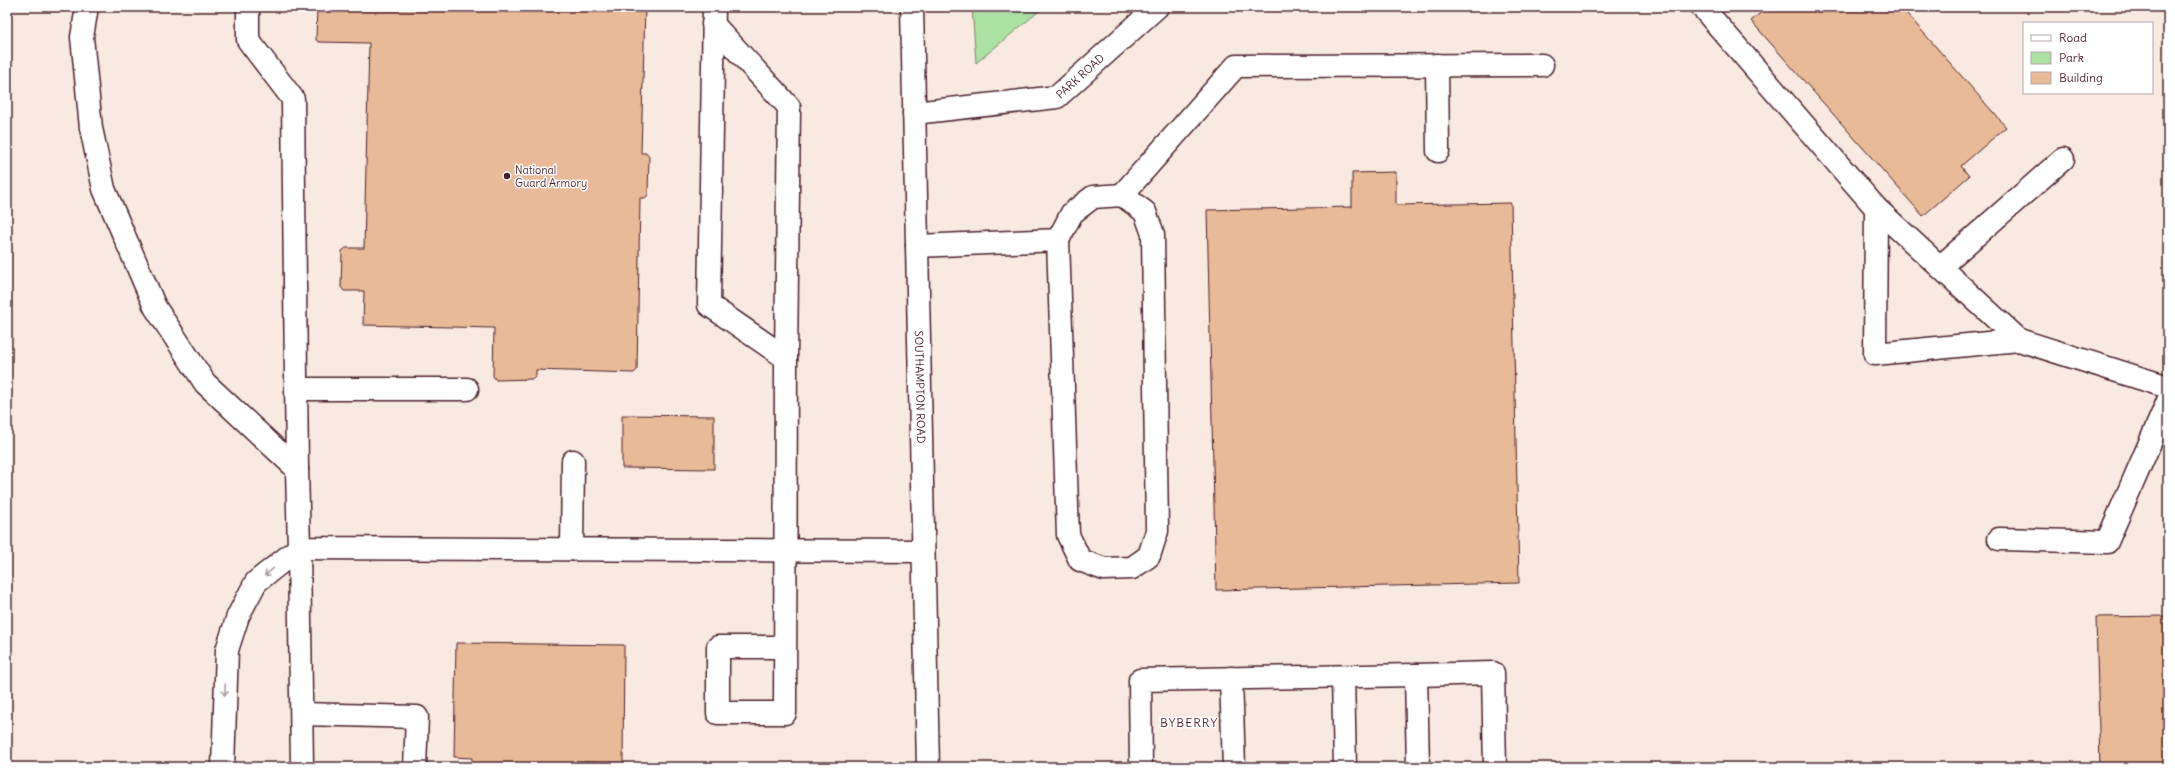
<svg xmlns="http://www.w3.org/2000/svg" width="2175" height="774" viewBox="0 0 2175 774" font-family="Delius,sans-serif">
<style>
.green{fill:#ace1a4;stroke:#7b8068}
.building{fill:#e8ba98;stroke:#4a1f2b}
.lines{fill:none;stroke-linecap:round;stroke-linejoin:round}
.minor-casing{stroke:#4a1f2b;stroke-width:25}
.minor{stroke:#fff;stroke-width:22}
.oneway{stroke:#ae9aa0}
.poi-dot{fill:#4a1f2b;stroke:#fff;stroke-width:1.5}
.labels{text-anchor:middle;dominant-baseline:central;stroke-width:3;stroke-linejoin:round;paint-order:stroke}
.street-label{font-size:11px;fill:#4a1f2b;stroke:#fff}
.poi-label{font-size:11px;fill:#4a1f2b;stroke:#fff;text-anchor:start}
.neighbourhood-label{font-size:12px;letter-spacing:1px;fill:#4a1f2b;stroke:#fff}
</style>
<rect width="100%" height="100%" fill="#f8eae0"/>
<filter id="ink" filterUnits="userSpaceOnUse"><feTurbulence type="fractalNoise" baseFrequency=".025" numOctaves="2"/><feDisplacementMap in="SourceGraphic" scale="8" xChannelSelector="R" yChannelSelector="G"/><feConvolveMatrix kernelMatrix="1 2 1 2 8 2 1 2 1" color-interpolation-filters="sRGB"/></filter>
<g filter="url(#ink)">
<path class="green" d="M972 7H1044L976 63Z"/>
<path class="building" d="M317 7H645L641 153H646L649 157 648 195 645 198H640L637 370 634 373 536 370V376L533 379 496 380 493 376 494 328 363 325 364 291H344L341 287 342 251 346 248H364L369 43 319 42 316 40Z
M1767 7H1901L2006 127 1961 166 1969 176 1923 216 1751 21Z
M1396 172V205L1511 203 1519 583 1216 590 1207 210 1352 207V173Z
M622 415 714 416V469L622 468Z
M2168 616V766L2100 767 2096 617Z
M456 643 624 645 623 763 584 762V767H472V758L454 757Z"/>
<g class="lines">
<g class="minor-casing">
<g id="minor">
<path d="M87 7 82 37 91 128 104 189 155 307 205 383 297 469 299 548 923 551"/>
<path d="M248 7V40L293 99 297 469"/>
<path d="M714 7 709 305 786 358 785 713H718V647H785"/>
<path id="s1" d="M912 7 928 767"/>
<path d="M1702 7 1876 208 1875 354 2019 340 2168 387"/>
<path d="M713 24 789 107 786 358"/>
<path d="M1437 65 1438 151"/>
<path id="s2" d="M914 113 1057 97 1157 7"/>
<path d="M1122 195 1236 66 1542 65"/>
<path d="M1876 208 2019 340"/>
<path d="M917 246 1058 240 1072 213 1093 197 1122 195 1145 212 1153 234 1157 531 1149 556 1132 568 1104 569 1080 560 1068 535 1058 240"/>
<path d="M1940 267 2063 159"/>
<path d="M296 389H467"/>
<path d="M1999 539 2107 542 2168 401"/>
<path d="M299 548 302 767"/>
<path d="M572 549 573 461"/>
<path d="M1416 675 1493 673 1495 767"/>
<path d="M1343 677 1345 767"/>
<path d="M1231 678 1234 767"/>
<path d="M302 714 417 717 415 767"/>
<path d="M223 767 227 650 238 616 256 582 299 548"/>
<path d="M1141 767 1140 680 1416 675 1418 767"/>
</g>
</g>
<use href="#minor" class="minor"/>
</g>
<defs><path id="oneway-shaft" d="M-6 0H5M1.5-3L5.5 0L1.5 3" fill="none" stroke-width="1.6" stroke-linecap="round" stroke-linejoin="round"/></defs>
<g class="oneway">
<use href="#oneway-shaft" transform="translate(269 572) rotate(141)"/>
<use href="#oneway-shaft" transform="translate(225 690) rotate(93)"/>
</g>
</g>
<circle class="poi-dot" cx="507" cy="176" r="4"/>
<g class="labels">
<g class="street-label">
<text stroke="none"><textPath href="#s2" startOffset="175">PARK ROAD</textPath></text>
<text stroke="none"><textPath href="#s1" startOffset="380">SOUTHAMPTON ROAD</textPath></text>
</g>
<g class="poi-label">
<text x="515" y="170">National<tspan x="515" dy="13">Guard Armory</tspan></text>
</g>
<g class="neighbourhood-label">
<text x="1189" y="722">BYBERRY</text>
</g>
</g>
<rect width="2175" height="774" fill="none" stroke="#fff" stroke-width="24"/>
<rect x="12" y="12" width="2151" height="750" fill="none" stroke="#4a1f2b" stroke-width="1.5" filter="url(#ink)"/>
<rect x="2023" y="22" width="130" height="72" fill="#ffffff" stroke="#b7a5aa"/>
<rect x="2031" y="35" width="20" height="6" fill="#ffffff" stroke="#b7a5aa"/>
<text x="2059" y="42" font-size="12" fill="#4a1f2b">Road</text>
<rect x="2031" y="52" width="20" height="12" fill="#ace1a4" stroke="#b7a5aa"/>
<text x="2059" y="62" font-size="12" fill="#4a1f2b">Park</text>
<rect x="2031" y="72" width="20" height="12" fill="#e8ba98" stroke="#b7a5aa"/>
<text x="2059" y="82" font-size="12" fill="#4a1f2b">Building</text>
</svg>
